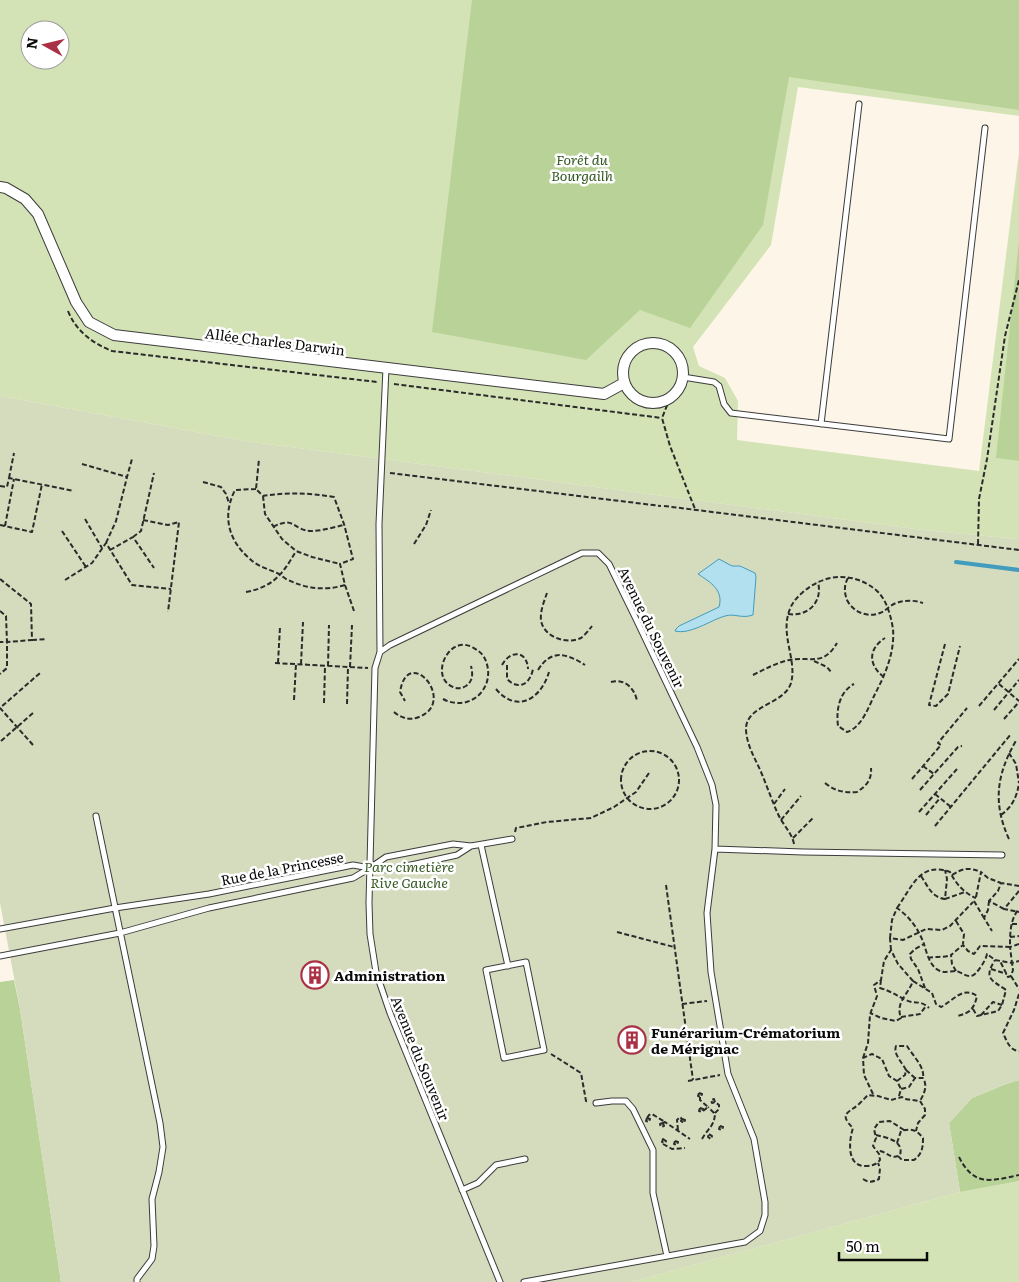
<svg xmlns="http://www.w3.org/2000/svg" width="1019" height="1282" viewBox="0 0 1019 1282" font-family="Literata,serif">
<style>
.green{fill:#d3e3b6;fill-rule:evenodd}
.forest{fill:#b9d297}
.cemetery{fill:#d5dbbd}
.water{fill:#b2e0ef;stroke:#419cbe}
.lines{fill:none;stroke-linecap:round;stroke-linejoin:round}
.stream{stroke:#419cbe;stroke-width:4}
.service-casing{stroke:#3c3c3c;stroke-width:7}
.minor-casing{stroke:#3c3c3c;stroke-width:12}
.path{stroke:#2b2b2b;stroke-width:2;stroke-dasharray:5 2.5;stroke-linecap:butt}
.service{stroke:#fff;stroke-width:5}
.minor{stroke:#fff;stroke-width:10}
.labels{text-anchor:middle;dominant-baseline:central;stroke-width:5;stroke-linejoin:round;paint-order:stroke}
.park-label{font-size:14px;font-style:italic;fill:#345922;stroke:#fff}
.street-label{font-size:14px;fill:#090909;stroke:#fff}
.poi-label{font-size:14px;font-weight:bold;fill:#090909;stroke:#fff;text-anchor:start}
</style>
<rect width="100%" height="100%" fill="#fdf6e8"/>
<path class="green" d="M0 0H1019V116L798 87 771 245 693 347 699 366 725 378 738 401 737 440 979 471 1019 152V539L923 530 245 441 0 396ZM30 30H60V60H30Z
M1019 1181V1282H631L960 1192Z"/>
<path class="forest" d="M472 0H1019V110L789 77 763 225 690 328 640 310 586 360 432 332Z
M1019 240V461L996 458Z
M14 980 20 1009 61 1282H0V982Z
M1019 1080V1181L960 1192 949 1123 972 1098 1006 1084Z"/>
<path class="cemetery" d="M0 396 245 441 923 530 1019 539V1080L1006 1084 972 1098 949 1123 960 1192 631 1282H61L20 1009 0 903Z"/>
<path class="water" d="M719 559 732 566H740L755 573 756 577 753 615C741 619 735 613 725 616 711 620 690 635 675 631L676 629 679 626 719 607C724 590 710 582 698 574Z"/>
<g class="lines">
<path class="stream" d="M956 562 1019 570"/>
<g class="service-casing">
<path id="service" d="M683 377 714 382 719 386 724 404 731 413 949 439 985 128
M821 424 859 104
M380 652 379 524 386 368
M96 816 160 1123 163 1147 159 1172 152 1199 154 1246 152 1259 137 1279V1282
M481 845 508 966
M471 846 457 855 388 870 370 868 386 857 453 844 471 846 512 839
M715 849 803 852 1002 855
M0 929 115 908 209 894 353 865 370 868 353 878 209 908 120 933 0 956
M526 962 544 1050 504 1058 486 970Z
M596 1103 612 1101H626L633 1109 653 1150V1193L667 1256
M462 1190 478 1183 496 1165 525 1159
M500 1282 390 1013 376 972 370 934 369 903 375 668 380 652 390 645 582 553H598L609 564 636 619 697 747 712 785 716 805 715 849 707 913 711 972 728 1074 754 1139 765 1202V1215L760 1231 745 1242 524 1282"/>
</g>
<g class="minor-casing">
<path id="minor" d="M0 187 6 188 25 199 38 214 76 302 89 322 114 335 604 394 624 383
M623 373a30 30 0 1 1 60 0a30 30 0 1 1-60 0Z"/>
</g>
<path class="path" d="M68 311C76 331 92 343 112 351L377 382
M394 384 662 418
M670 398 662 418 670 446 695 509
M82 464 127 477 132 459
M390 473 661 506
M9 478 14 453
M203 482 221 487 226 494 229 503
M0 486 7 487 9 478 74 491
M256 489 235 490C222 516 228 540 250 559 257 566 268 569 277 573 280 574 283 577 286 579 306 589 325 591 345 585L340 564 353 559 344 524 334 497C309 493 288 492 263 496L256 489 259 459
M263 496 265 514 282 539 296 551 312 557 340 564
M664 506 1019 550
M85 519 102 548
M143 520 168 525 179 522 168 612
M0 525 32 532 42 484
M5 526 14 479
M273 527C295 515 293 531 312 531 322 531 334 527 344 525
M62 531 86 567
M133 537 141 531 154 473
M106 543 116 521 127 477
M414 544 426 525 431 510
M978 544 979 499 987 459 1005 336 1019 280
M110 550 133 537 154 568
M848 578C844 585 844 592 847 600 853 612 867 618 880 613 886 611 890 605 896 603 905 600 914 600 923 603
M0 579 31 604 32 640 7 642V668L0 674
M65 580 92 563 106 543 132 585 171 589
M345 585 354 611
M246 592C273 587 283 574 296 551
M547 593C544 601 540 612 541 620 543 637 567 645 581 638 585 635 589 630 592 626
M0 611 6 616 7 642H0
M788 614C808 617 823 602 818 582
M32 640 47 639
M945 644 929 705 936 706 948 694 960 646
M814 661 827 667 831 672
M275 663 368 668
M278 663 280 627
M301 664 303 622
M502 665C510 650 527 650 528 669
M507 665V679C519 691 530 684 533 669
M328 666 329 625
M350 667 352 625
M538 670C551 649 566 653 585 665
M753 675C765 669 776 663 789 660 811 656 823 667 837 643
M884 677C868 665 868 649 885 638
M611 682C625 678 635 689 637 701
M999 684 1019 701
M496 689C517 714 541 699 549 672
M443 699C471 714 499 685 484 657 481 652 477 650 472 647 449 635 430 675 451 686 456 689 461 689 466 686 473 681 473 674 471 666
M294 700 296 664
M324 703 325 666
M347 704 348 667
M979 706 1019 659
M994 710 1019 680
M394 712C401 718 410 721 419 717 458 702 408 643 400 692L405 701
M1004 719 1019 702
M1 741 33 713
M33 745 0 708 40 673
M621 780a29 29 0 1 1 58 0a29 29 0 1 1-58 0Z
M1009 753 1016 764 1019 783
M923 766 934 774 958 747 962 746
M912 779 941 745 938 743 967 708
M825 783C835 791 844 793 857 792 866 786 872 780 871 768
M920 790 934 774
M935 794 951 807
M774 804 785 789
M919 812 957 769
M926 815 940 798
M1001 815C1012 807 1017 797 1019 783
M781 820 801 796
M935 826 1011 734
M515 832 516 828 547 822 591 818 614 807 636 792 649 773
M793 838 814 817
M1009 839C992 802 997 773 1017 739
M794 844C792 833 783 825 778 814 772 801 767 786 761 772 755 758 747 746 746 730 745 705 784 705 791 683 797 662 782 638 788 615 790 606 795 599 802 593 824 573 854 571 877 591 887 600 891 617 893 629 895 652 885 675 875 694 868 708 862 727 847 732L838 726C836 710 839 692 854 684
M952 875C963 868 969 867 981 872
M921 876C928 886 931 897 945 899L947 879 945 870
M666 885 693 1080
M1019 891 1004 909 1019 912
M976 897 981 872 988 878 1001 883
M945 899 965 892
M974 901 984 918
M989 901 988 910 984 918 992 931
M897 908C912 887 920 861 950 872 956 884 964 893 976 898
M1004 909 989 901 998 891 1001 883 1019 886
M956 921 964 934 963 944
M1012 924H1019
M617 932 674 947
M1010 937 1019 936
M890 938 892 920 897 908C910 917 919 930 924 944
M1019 944 1010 947 1012 963 1019 961
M891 950 890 938 903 940 926 929 942 930 950 926 973 902
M928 958C936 956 943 958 951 955
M991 969 1007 974
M956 971 952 964 951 955 963 945 968 951 974 954 980 946 1010 947C1010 934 1010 919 1019 909
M1011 976 1019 989
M881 980 880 988C891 991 897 996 906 1000 916 1005 919 999 929 1008
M913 981 932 993 936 1004 941 1007C954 1000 963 986 977 996 974 1009 970 1013 957 1016
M925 988 918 969 911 959 910 954 915 949 924 944C927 954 930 967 940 971 945 973 951 971 956 971 961 972 966 977 971 976 977 975 986 960 987 954L995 960 1012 963 1013 970 1011 976 1008 977 1000 961
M1019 994 1014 1010 1003 1033C1007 1041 1009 1050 1019 1051
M682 1004 707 1001
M973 1009 977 1016 998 1011 1002 1005 1006 990C992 980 983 979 995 960
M981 1015 993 1002 1002 1005
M901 1017 920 1014 926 1006
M551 1054 581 1073 586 1101 589 1102
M863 1058 868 1043 870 1015C872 1008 875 1002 877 996L874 985 881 980 884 961 891 950 898 964 913 981C908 995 895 1002 901 1018L896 1021 881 1018 870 1013
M906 1070C902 1062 893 1054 896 1046H907C913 1056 925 1067 923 1078
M688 1081 720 1075
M897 1081 905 1075 906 1070 915 1078
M699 1093 702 1094 701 1097 698 1096Z
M873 1094 864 1075 863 1058 872 1054 882 1059 889 1076 897 1081 901 1089
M899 1096 901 1089 909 1087 915 1078H923C928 1086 924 1094 920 1101
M700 1097V1100L708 1107 703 1111
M715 1102 714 1099 711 1100 712 1103 715 1102 719 1105V1109L715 1113
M700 1108 703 1109 702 1112 699 1111Z
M647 1118 649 1115 652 1114 665 1122
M647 1118 650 1119 649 1122 646 1121Z
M682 1119 685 1120 684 1123 681 1121Z
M663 1123 665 1122 690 1139
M663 1123 664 1126 661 1127 660 1124Z
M720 1126 723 1127 722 1130 719 1129Z
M678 1130 677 1120 680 1117 682 1119
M904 1130 890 1121 879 1122 874 1129 876 1138 873 1146 879 1154 880 1160C877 1164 872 1166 866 1166 846 1167 849 1140 853 1128 838 1113 849 1113 859 1104 862 1101 865 1098 868 1095L878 1096 891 1100 902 1097 905 1099 920 1101 925 1109V1115L918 1123 916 1131
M709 1134 712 1136 711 1139 708 1137Z
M876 1135C888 1138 904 1141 900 1155 890 1161 887 1150 877 1151
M663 1139 666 1141 665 1143 662 1142Z
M702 1139C708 1128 714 1127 715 1114L708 1107
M675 1141 678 1142 677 1145 674 1144Z
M897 1143 901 1131C911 1128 917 1130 923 1138 923 1148 922 1154 914 1160H902L898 1156
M663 1144 672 1149 685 1148
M959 1157C974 1187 991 1181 1019 1175
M863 1179C869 1183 873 1182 879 1179L880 1168 878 1163"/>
<use href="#service" class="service"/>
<use href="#minor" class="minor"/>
</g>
<defs>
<g id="building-ring" transform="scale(1.4375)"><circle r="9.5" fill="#fff" stroke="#aa3145" stroke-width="1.5"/><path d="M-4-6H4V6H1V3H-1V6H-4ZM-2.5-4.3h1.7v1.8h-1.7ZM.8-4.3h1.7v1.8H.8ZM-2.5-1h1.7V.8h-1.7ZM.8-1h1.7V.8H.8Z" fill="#aa3145"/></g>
</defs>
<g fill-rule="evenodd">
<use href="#building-ring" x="315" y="975"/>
<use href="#building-ring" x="632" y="1040"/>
</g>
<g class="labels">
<g class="park-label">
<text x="582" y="159">Forêt du<tspan x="582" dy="16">Bourgailh</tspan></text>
<text x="409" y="866">Parc cimetière<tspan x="409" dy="16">Rive Gauche</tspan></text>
</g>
<g class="street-label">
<text transform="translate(275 341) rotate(7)">Allée Charles Darwin</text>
<text transform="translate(652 627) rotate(64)">Avenue du Souvenir</text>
<text transform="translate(282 868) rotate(-11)">Rue de la Princesse</text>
<text transform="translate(421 1058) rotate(68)">Avenue du Souvenir</text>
</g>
<g class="poi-label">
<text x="334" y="975">Administration</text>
<text x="651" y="1032">Funérarium-Crématorium<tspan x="651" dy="16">de Mérignac</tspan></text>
</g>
</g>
<g transform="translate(45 45) rotate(278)"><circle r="24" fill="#ffffff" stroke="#9d9d9d"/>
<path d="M0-4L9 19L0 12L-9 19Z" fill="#aa3145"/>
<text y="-8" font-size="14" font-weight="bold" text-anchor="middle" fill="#090909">N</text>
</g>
<path d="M839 1252v8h88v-8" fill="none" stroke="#090909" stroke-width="2.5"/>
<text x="846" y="1252" font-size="15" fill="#090909" stroke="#ffffff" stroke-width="4" paint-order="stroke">50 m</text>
</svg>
